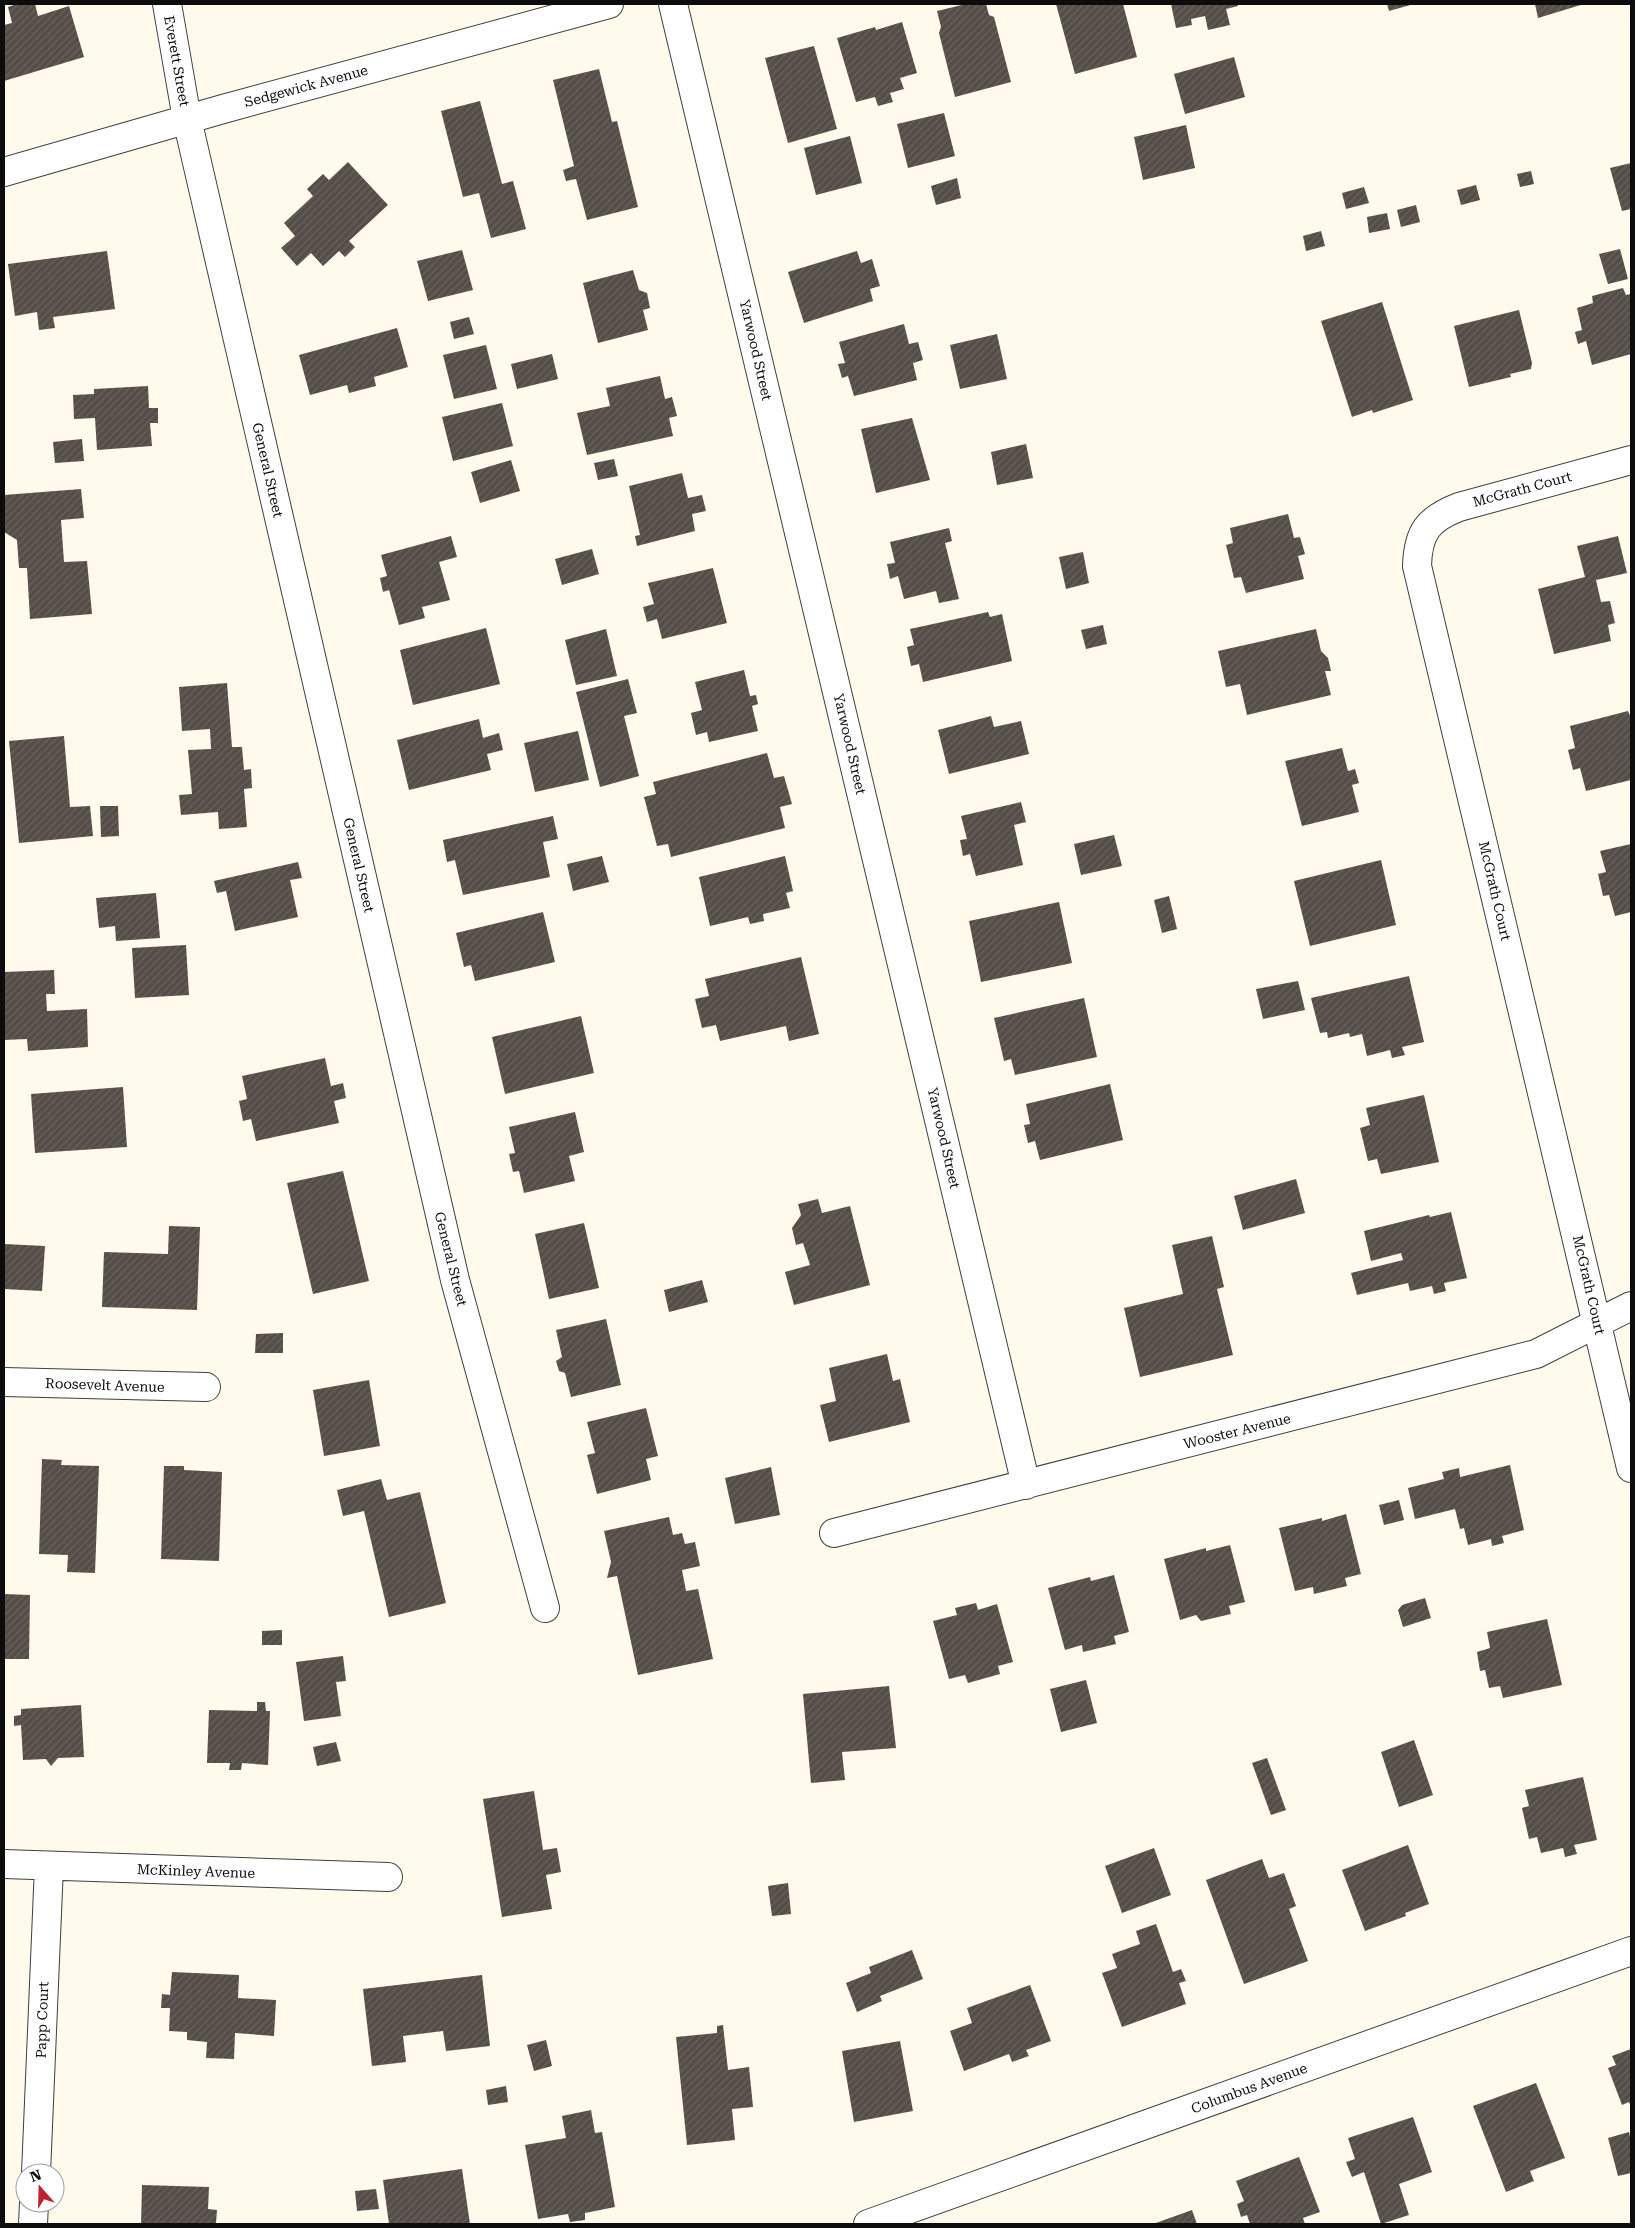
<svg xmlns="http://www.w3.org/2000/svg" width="1635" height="2228" viewBox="0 0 1635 2228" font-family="'Roboto Serif',serif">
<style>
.building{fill:url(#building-hatch)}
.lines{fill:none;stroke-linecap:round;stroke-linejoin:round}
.street-casing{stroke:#3f3f3f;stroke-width:30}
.street{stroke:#fff;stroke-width:28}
.labels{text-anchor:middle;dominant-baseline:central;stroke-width:5;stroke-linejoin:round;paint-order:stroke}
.street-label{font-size:14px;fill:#0c0c0c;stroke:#fff}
</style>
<defs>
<pattern id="building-hatch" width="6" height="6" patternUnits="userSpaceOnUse" patternTransform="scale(1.25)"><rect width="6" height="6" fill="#554d48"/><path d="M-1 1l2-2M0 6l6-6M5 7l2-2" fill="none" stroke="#68625e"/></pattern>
</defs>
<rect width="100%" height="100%" fill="#fffaeb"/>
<path class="building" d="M17 4H35L38 16 69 6 84 57 4 81V25L12 23 8 7Z
M966 4H986L989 15 994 17 1011 82 955 97 939 33 941 27 937 11Z
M1056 4H1123L1137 57 1075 74Z
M1171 4H1237L1238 6 1226 9 1230 25 1208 30 1205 16 1191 19 1192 25 1176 28Z
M1387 4H1414L1389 11Z
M1535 4H1584L1538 18Z
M902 22 917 73 900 78 904 89 890 93 893 102 878 106 875 97 856 102 837 38 875 27 876 30Z
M814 46 837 129 788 143 765 58Z
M1234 57 1245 97 1185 114 1174 74Z
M599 69 612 122 617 121 638 207 587 220 576 179 566 181 563 170 574 166 553 80Z
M480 101 502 184 513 181 526 229 491 238 479 193 463 197 441 111Z
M944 113 955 156 908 168 897 124Z
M1186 125 1195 168 1143 180 1134 137Z
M850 136 862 183 816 195 804 148Z
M348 162 388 205 349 241 355 247 345 257 339 251 323 266 311 253 297 266 281 248 295 236 284 223 313 196 307 189 323 174 329 180Z
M1631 163V209L1622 211 1610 168Z
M1531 171 1534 184 1520 187 1517 174Z
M957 178 961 198 936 205 931 186Z
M1476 185 1480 200 1461 205 1457 190Z
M1364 187 1369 203 1346 209 1342 193Z
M1416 205 1420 222 1401 227 1397 210Z
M1387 213 1390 229 1369 233 1367 217Z
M1321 231 1325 246 1306 251 1303 236Z
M1620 249 1628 279 1608 284 1599 254Z
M462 250 473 290 428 301 417 261Z
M107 251 115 309 53 317 55 328 39 330 37 312 15 316 8 264Z
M857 251 861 263 872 259 880 286 870 289 873 301 804 323 788 272Z
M633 270 639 290 647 293 650 308 643 310 648 330 598 343 583 283Z
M1623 288 1626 295 1631 294V354L1592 365 1586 341 1578 344 1575 332 1582 330 1577 308 1593 303 1592 296Z
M1382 302 1413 400 1373 413 1372 410 1352 417 1321 321Z
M1519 310 1532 363 1531 369 1510 374 1511 377 1469 387 1454 326Z
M469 317 474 334 454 339 450 322Z
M904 324 909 344 918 342 923 360 913 363 917 380 854 396 848 376 842 378 838 364 845 363 839 342Z
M397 328 408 367 374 377 376 386 349 393 347 385 310 395 299 355Z
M997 334 1007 379 960 389 950 345Z
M486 345 497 389 454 399 443 355Z
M552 354 558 379 517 389 511 364Z
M660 376 665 399 672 397 677 416 669 418 673 436 587 455 577 413 610 406 606 388Z
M148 386 149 408H158V423H150L152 446 97 450 95 418 74 419 73 395 94 394V389Z
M502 403 513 446 453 461 442 417Z
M912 418 930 480 876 493 861 429Z
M82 439 84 461 55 463 53 442Z
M1026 444 1033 478 997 485 991 452Z
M614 459 618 476 598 480 594 463Z
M511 460 520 491 480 503 471 472Z
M682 473 688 498 702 495 706 511 692 514 695 531 637 546 635 536 640 535 629 486Z
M81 489 84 518 61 520 64 562 87 561 92 614 30 619 27 568H19L17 540 4 532V495Z
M1288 514 1294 538 1300 537 1305 554 1298 556 1304 579 1246 593 1241 577 1234 578 1226 545 1233 543 1230 528Z
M949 528 952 541 945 543 959 599 939 603 936 591 904 599 898 576 890 579 887 564 895 563 890 542Z
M451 536 457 557 439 562 450 600 422 607 425 618 399 625 389 590 383 592 380 578 387 576 381 555Z
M1618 536 1627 573 1596 580 1601 602 1610 601 1615 623 1608 625 1611 641 1554 654 1538 589 1585 577 1577 546Z
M592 549 599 574 562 585 555 559Z
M1083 552 1089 583 1066 589 1059 557Z
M713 568 727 623 662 639 657 619 647 622 643 607 654 604 648 583Z
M988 612 990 617 1002 614 1012 661 923 682 919 664 911 666 907 647 914 645 910 629Z
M1103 625 1107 644 1086 649 1081 630Z
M486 628 500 684 413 705 400 650Z
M606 629 617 676 576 685 565 640Z
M1316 629 1321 651 1328 658 1331 671H1325L1331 695 1247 715 1240 684 1226 687 1218 651Z
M744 670 750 696 756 695 758 704 752 706 758 731 709 742 707 732 696 735 691 713 702 710 695 682Z
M628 679 637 713 624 716 639 776 600 787 576 692Z
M227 683 232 747H242L244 770 251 769 252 788 244 789 247 827 219 829 218 812 181 815 179 795 192 794 188 750 211 749 210 729 182 731 179 687Z
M1628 711 1631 718V780L1586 791 1580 768 1573 770 1568 750 1575 748 1570 726Z
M991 716 994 727 1021 721 1029 754 949 774 938 730Z
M479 719 483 738 499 733 503 750 487 754 491 770 409 790 397 740Z
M578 731 589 780 535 792 524 743Z
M64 736 70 807 90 806 93 836 19 843 9 741Z
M1342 748 1348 771 1355 769 1359 783 1352 785 1359 812 1302 826 1285 761Z
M767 753 774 778 784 776 792 804 780 807 785 828 671 857 668 844 657 846 644 797 656 794 653 782Z
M1021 802 1026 822 1014 825 1023 865 976 876 970 854 963 856 960 840 967 839 961 816Z
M100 806H118L119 836 101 837Z
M553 816 558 839 543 842 550 877 463 895 455 860 447 862 443 840Z
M1114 835 1122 866 1081 875 1074 844Z
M1631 844V912L1615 916 1609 895 1603 896 1598 874 1606 872 1600 851Z
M602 856 609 882 573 891 567 864Z
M785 856 793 891 786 893 790 908 763 914 764 921 750 924 748 917 710 926 699 877Z
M1381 860 1396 925 1310 946 1294 881Z
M298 862 302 878 290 880 298 917 235 931 226 891 217 893 214 881Z
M156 893 160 938 116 941 115 926 99 928 96 898Z
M1169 896 1177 929 1162 933 1154 900Z
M1059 902 1072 963 981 982 969 921Z
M543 912 555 962 475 981 471 965 464 967 456 933Z
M186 945 189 995 135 998 132 948Z
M801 957 819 1034 789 1041 786 1026 720 1041 716 1025 702 1028 695 999 709 996 705 979Z
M54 970 55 994H46L47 1011 87 1009 88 1047 28 1051 27 1039 4 1040V972Z
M1409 976 1424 1042 1402 1047 1405 1055 1392 1058 1390 1050 1367 1056 1362 1034 1350 1037 1349 1033 1328 1038 1327 1032 1320 1033 1311 998Z
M1298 981 1305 1010 1263 1019 1256 989Z
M1084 998 1097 1057 1015 1075 1011 1059 1004 1061 994 1018Z
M581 1016 594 1073 505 1094 492 1037Z
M325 1058 331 1086 343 1083 346 1098 334 1101 339 1123 256 1141 251 1119 243 1121 239 1101 247 1099 242 1076Z
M1110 1084 1123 1140 1040 1160 1035 1141 1028 1143 1024 1125 1030 1124 1026 1104Z
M123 1087 127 1147 35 1153 31 1094Z
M1424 1095 1439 1162 1381 1174 1377 1159 1368 1161 1360 1128 1370 1125 1366 1108Z
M575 1112 584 1152 569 1156 575 1181 524 1193 519 1171 513 1172 509 1154 515 1153 509 1127Z
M343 1171 369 1281 313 1294 287 1183Z
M1296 1179 1305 1213 1243 1230 1234 1196Z
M818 1199 822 1213 850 1206 870 1285 794 1305 785 1272 810 1265 803 1243 796 1245 792 1228 801 1215 798 1204Z
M1451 1212 1467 1278 1444 1283 1446 1291 1434 1294 1432 1286 1410 1291 1408 1283 1357 1295 1351 1273 1403 1260 1401 1253 1371 1261 1364 1231 1429 1215 1430 1217Z
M584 1223 599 1288 549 1299 535 1234Z
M169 1226 200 1227 197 1310 102 1307 104 1252 168 1254Z
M1212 1236 1224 1287 1217 1289 1233 1355 1140 1377 1124 1308 1183 1294 1172 1245Z
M4 1244 45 1246 42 1291 4 1289Z
M702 1280 708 1302 669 1312 664 1290Z
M606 1319 621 1385 571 1397 565 1373 559 1371 556 1361 562 1357 556 1330Z
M283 1333V1353H255L256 1334Z
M887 1354 893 1381 900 1379 910 1422 829 1442 820 1405 836 1401 829 1368Z
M369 1380 380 1446 324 1456 313 1390Z
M646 1408 658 1456 646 1459 651 1480 597 1494 587 1455 595 1453 587 1422Z
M42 1459 62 1460 61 1465 99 1466 95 1573 67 1572 68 1555 39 1554Z
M1510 1465 1524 1530 1502 1536 1504 1543 1492 1546 1491 1539 1468 1545 1464 1528 1460 1529 1455 1509 1415 1519 1408 1488 1444 1479 1442 1472 1459 1468 1460 1477Z
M164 1466H184V1470L222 1472 219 1561 161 1559Z
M771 1467 780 1515 735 1524 725 1478Z
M381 1479 387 1500 420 1492 446 1603 389 1617 364 1511 343 1516 337 1490Z
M1399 1500 1404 1520 1384 1525 1379 1505Z
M1346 1514 1361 1574 1345 1578 1347 1586 1314 1594 1313 1587 1295 1591 1279 1528 1322 1518V1521Z
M669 1517 673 1535 682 1533 685 1544 695 1542 700 1566 682 1570 686 1591 698 1589 713 1659 638 1675 617 1576 607 1578 611 1562 604 1531Z
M1230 1545 1245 1602 1229 1606 1231 1614 1201 1621 1196 1615 1180 1620 1164 1559 1206 1548V1551Z
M1114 1575 1129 1632 1114 1636 1116 1644 1083 1652 1082 1645 1065 1650 1048 1588 1090 1577 1091 1581Z
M4 1594 30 1595 29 1659H4Z
M1425 1598 1431 1618 1403 1627 1398 1610 1402 1605Z
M976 1603 978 1610 997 1604 1013 1662 998 1666 1000 1674 968 1683 965 1675 949 1679 933 1621 957 1615 955 1608Z
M1547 1619 1562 1685 1503 1698 1500 1686 1489 1688 1485 1670 1480 1671 1477 1652 1490 1648 1487 1632Z
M282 1630V1645H262V1631Z
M343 1656 346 1681 336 1682 341 1716 304 1721 296 1662Z
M1086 1680 1097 1723 1061 1732 1050 1689Z
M889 1686 896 1748 842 1752 845 1780 811 1783 803 1694Z
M257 1702H265L266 1711H270L268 1765 242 1763 241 1770H229L230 1763H207L209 1710 257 1711Z
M81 1705 84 1757 58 1758 51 1766 46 1759 23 1760 21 1725 14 1726V1716L21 1715V1709Z
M1414 1740 1433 1795 1399 1807 1381 1752Z
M336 1742 341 1761 317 1766 313 1747Z
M1267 1758 1286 1810 1271 1815 1252 1763Z
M1583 1777 1597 1840 1574 1845 1577 1854 1565 1857 1563 1848 1541 1853 1537 1837 1529 1839 1522 1808 1529 1806 1525 1790Z
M534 1791 543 1850 557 1848 561 1872 546 1875 552 1909 502 1917 483 1799Z
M1408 1845 1429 1904 1405 1913 1406 1916 1365 1931 1342 1870Z
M1154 1848 1171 1895 1122 1913 1105 1866Z
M1262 1859 1269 1878 1284 1873 1296 1906 1289 1909 1308 1961 1244 1984 1206 1880Z
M788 1883 791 1914 772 1916 768 1886Z
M1156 1924 1173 1972 1181 1969 1186 1981 1179 1983 1186 2004 1122 2027 1102 1973 1117 1968 1112 1954 1140 1944 1136 1931Z
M912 1950 923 1979 880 1996 882 2001 857 2012 846 1983 871 1973 869 1967Z
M172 1972 239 1975 238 1998 276 2000 274 2036 235 2033 234 2059 206 2058 207 2042 187 2040V2032L169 2031 170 2008H161L162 1994 170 1995Z
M482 1975 490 2046 446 2051 443 2031 403 2036 406 2062 372 2066 363 1989Z
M1030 1985 1051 2041 1026 2050 1029 2056 1012 2062 1009 2054 964 2071 950 2031 972 2023 967 2008Z
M723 2025 728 2070 749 2067 753 2107 732 2109 735 2140 687 2145 676 2037 717 2033V2026Z
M546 2040 552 2066 534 2071 527 2045Z
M900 2041 913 2111 854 2122 842 2051Z
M1631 2049V2107L1629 2102 1622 2105 1608 2068 1616 2065 1612 2056Z
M1536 2083 1565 2158 1530 2171 1534 2181 1506 2192 1473 2106Z
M506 2086 508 2102 488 2105 486 2090Z
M591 2110 595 2133 602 2132 615 2207 585 2213V2220L570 2222 568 2214 538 2219 525 2145 566 2138 562 2116Z
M1413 2117 1432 2172 1399 2184 1409 2215 1381 2224 1364 2172 1352 2177 1346 2162 1355 2159 1348 2138Z
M1629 2132 1631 2140V2173L1618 2176 1608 2138Z
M1299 2157 1320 2212 1303 2218 1305 2224H1250L1247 2215 1241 2217 1237 2204 1244 2201 1236 2181Z
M462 2169 470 2224H389L383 2180Z
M142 2185 209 2187 208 2209 217 2210 216 2223 141 2224Z
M376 2189 379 2209 357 2211 355 2191Z
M1192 2210 1197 2224H1153Z"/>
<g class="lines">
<g class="street-casing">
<path id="street" d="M167 4 187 119 455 1280 545 1608
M673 4 1026 1485
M4 172 223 109 609 4
M1631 460 1459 507C1428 519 1418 532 1417 566L1631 1468
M4 1382 206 1387
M834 1533 1536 1354 1631 1306
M4 1864 388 1877
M36 2173 49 1866
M33 2224 34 2203
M868 2224 1631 1951"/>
</g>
<use href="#street" class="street"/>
</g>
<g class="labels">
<g class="street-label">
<text transform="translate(177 61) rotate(80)">Everett Street</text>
<text transform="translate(306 86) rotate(-15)">Sedgewick Avenue</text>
<text transform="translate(756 350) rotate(77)">Yarwood Street</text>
<text transform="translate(268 470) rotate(77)">General Street</text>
<text transform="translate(1522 489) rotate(-15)">McGrath Court</text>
<text transform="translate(850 744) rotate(77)">Yarwood Street</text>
<text transform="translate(359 865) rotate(77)">General Street</text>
<text transform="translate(1495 891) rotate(77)">McGrath Court</text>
<text transform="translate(944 1138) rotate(77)">Yarwood Street</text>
<text transform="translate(451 1259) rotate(76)">General Street</text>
<text transform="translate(1589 1285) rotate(77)">McGrath Court</text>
<text transform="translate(105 1385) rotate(2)">Roosevelt Avenue</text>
<text transform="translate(1237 1431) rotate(-14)">Wooster Avenue</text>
<text transform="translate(196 1871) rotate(2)">McKinley Avenue</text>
<text transform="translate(42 2020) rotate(-88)">Papp Court</text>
<text transform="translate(1249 2088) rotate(-20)">Columbus Avenue</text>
</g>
</g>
<rect width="1635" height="2228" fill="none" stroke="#0c0c0c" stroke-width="10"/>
<g transform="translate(40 2188) rotate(340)"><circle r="24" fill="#ffffff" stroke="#9e9e9e"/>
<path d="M0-4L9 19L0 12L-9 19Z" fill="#c02030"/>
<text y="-8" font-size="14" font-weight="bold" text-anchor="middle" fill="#0c0c0c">N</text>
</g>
</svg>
